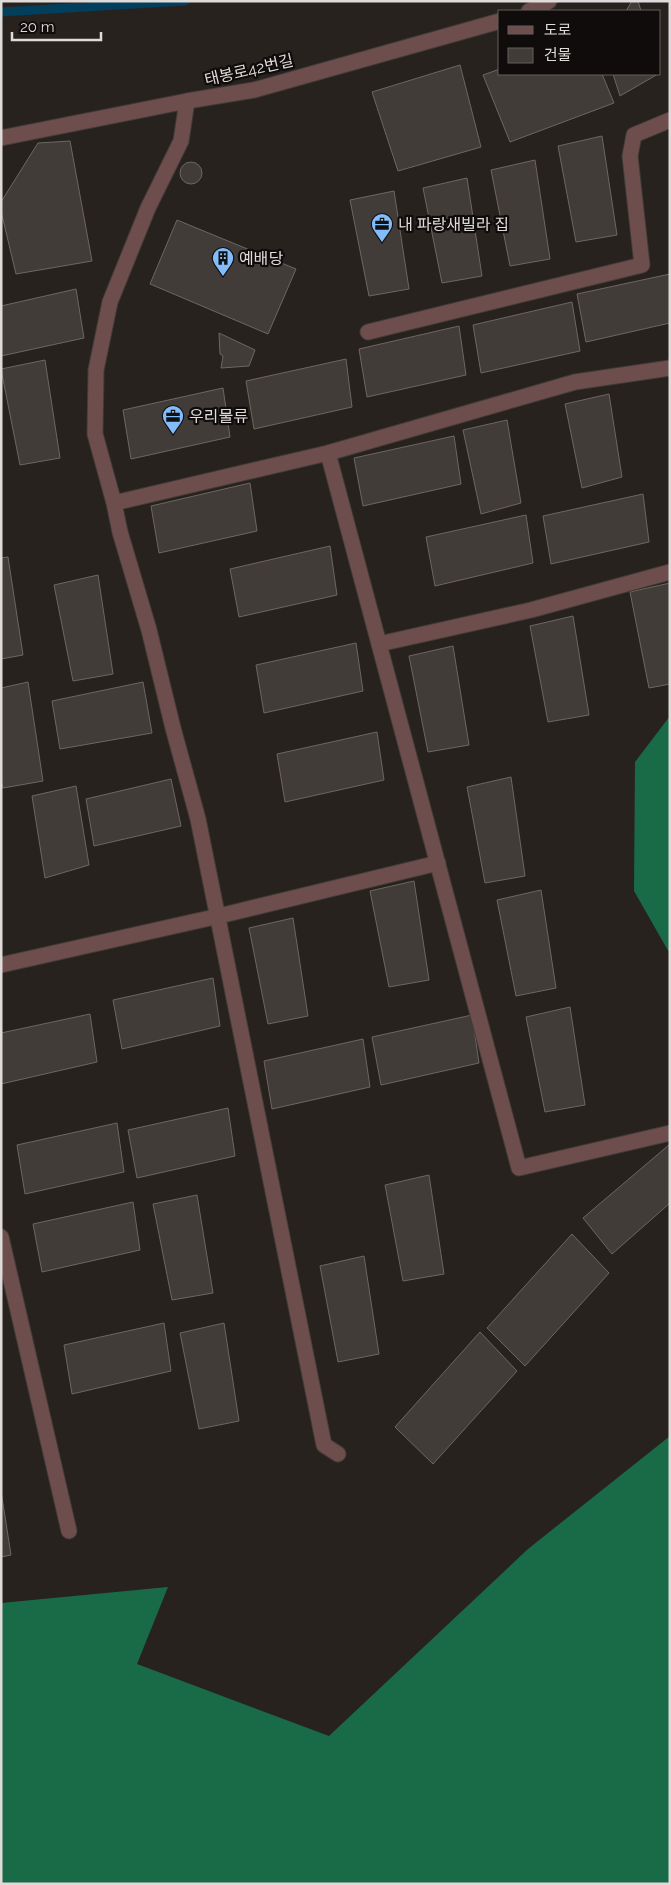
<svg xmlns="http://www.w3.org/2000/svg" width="671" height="1885" viewBox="0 0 671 1885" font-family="Raleway,'Noto Sans KR',sans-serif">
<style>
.forest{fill:#196b48}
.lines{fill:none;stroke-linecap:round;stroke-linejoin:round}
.stream{stroke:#013f5d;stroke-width:9}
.building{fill:#423c39;stroke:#6d6763}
.minor-casing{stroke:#423c39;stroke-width:17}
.minor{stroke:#6e4e4d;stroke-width:15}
.labels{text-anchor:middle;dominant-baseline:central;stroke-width:4.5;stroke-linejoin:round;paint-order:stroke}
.street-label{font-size:16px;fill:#dfdbd9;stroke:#0f0c0b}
.poi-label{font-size:16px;fill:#dfdbd9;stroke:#0f0c0b;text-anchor:start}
</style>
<rect width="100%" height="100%" fill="#28221f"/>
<path class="forest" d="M670 716V954L634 891 635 762Z
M670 1436V1884H1V1603L168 1587 137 1664 329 1736 528 1549Z"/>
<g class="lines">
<path class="stream" d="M1 12 185 1"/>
</g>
<path class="building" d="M632 1H638L641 11H626Z
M460 65 481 147 398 171 372 92Z
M500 69V74H602L614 103 510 142 483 75Z
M613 74H658L620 96Z
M602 136 617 235 576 242 558 146Z
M70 141 92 261 16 274 1 211V202L38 143Z
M535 160 550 259 510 266 491 170Z
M180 173a11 11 0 1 1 22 0a11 11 0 1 1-22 0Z
M467 178 482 276 442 283 423 188Z
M394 191 409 289 369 296 350 200Z
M177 220 296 269 268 334 150 284Z
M670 274V323L586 342 577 294Z
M76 289 84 338 1 356V306Z
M572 302 580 351 481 373 473 325Z
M459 326 466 375 367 397 359 349Z
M219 333 255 350 249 366 221 368 223 356 220 354Z
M346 359 352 407 254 429 246 381Z
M45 360 60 458 20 465 1 369Z
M223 388 230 437 131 459 123 410Z
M609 394 622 477 582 488 565 404Z
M507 420 521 503 481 514 463 430Z
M454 436 461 484 363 506 354 458Z
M250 483 257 531 159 553 151 506Z
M643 494 649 542 551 564 543 516Z
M526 515 533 563 435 586 426 537Z
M330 546 337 595 239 617 230 569Z
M8 557 23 655 1 659V558Z
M98 575 113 674 73 681 54 585Z
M670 583V684L649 688 630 592Z
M573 616 589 715 548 722 530 626Z
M356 643 363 691 264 713 256 665Z
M453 646 469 745 428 752 409 656Z
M28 682 43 781 3 788 1 780V688Z
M143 682 152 733 60 749 52 701Z
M377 732 384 780 285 802 277 754Z
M511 777 525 876 485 883 467 787Z
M171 779 181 826 94 846 86 799Z
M76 786 89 865 45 878 32 796Z
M414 881 429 980 389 987 370 891Z
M541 890 556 988 516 996 497 900Z
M293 918 308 1016 268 1024 249 928Z
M213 978 220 1026 122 1049 113 1000Z
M570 1007 585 1105 545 1112 526 1017Z
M90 1014 97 1062 1 1084V1033Z
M472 1015 479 1063 381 1085 372 1037Z
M363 1039 370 1087 272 1109 264 1061Z
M228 1108 235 1156 137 1178 128 1130Z
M117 1123 124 1172 25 1194 17 1145Z
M670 1144V1203L612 1254 583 1218Z
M429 1175 444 1274 403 1281 385 1185Z
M197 1195 213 1293 172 1300 153 1204Z
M133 1202 140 1250 42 1272 33 1224Z
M572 1234 609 1273 525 1366 487 1328Z
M364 1256 379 1354 338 1362 320 1266Z
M164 1323 171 1371 72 1394 64 1345Z
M224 1323 239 1421 199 1429 180 1333Z
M480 1332 517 1371 433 1464 395 1427Z
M1 1491 11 1555 1 1557Z"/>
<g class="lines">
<g class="minor-casing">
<path id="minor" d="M529 11 549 1
M187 101 181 141 148 208 110 302 96 370 95 434 114 503 120 532 149 630 173 728 198 819 324 1445 338 1454
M1 138 187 101 254 90 500 21
M368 332 642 265 630 156 634 135 670 120
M328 453 519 1168 670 1133
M114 503 328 453 575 382 670 368
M379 644 531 610 670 572
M1 965 219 916 438 863
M1 1237 69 1531"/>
</g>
<use href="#minor" class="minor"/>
</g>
<defs>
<g id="office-pin" transform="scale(1.125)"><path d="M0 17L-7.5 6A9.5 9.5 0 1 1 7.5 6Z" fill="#83bcfb" stroke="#0f0c0b"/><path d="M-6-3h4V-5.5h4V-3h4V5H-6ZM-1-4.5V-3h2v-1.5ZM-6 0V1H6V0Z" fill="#111"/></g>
<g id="building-pin" transform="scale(1.125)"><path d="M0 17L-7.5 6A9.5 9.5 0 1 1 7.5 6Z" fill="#83bcfb" stroke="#0f0c0b"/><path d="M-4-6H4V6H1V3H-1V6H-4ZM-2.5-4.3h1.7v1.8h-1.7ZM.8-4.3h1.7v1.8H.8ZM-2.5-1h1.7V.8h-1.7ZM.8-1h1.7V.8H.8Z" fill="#111"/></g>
</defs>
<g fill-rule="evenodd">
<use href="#office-pin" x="382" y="224"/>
<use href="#building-pin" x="223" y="258"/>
<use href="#office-pin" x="173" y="416"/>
</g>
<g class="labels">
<g class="street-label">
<text transform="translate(249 70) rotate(-13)">태봉로42번길</text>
</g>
<g class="poi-label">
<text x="398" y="224">내 파랑새빌라 집</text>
<text x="239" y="258">예배당</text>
<text x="189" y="416">우리물류</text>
</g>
</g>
<rect width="671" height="1885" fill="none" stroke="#dfdbd9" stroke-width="5"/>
<rect x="498" y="10" width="162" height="65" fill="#0f0c0b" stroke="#625f5d"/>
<rect x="508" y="26" width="25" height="8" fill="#6e4e4d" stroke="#625f5d"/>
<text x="544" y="35" font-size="15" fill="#dfdbd9">도로</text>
<rect x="508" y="48" width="25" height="15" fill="#423c39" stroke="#625f5d"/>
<text x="544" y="60" font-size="15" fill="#dfdbd9">건물</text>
<path d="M12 32v8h89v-8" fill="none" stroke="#dfdbd9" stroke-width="2.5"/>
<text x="20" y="32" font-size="15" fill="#dfdbd9" stroke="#0f0c0b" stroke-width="4" paint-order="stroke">20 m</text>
</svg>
